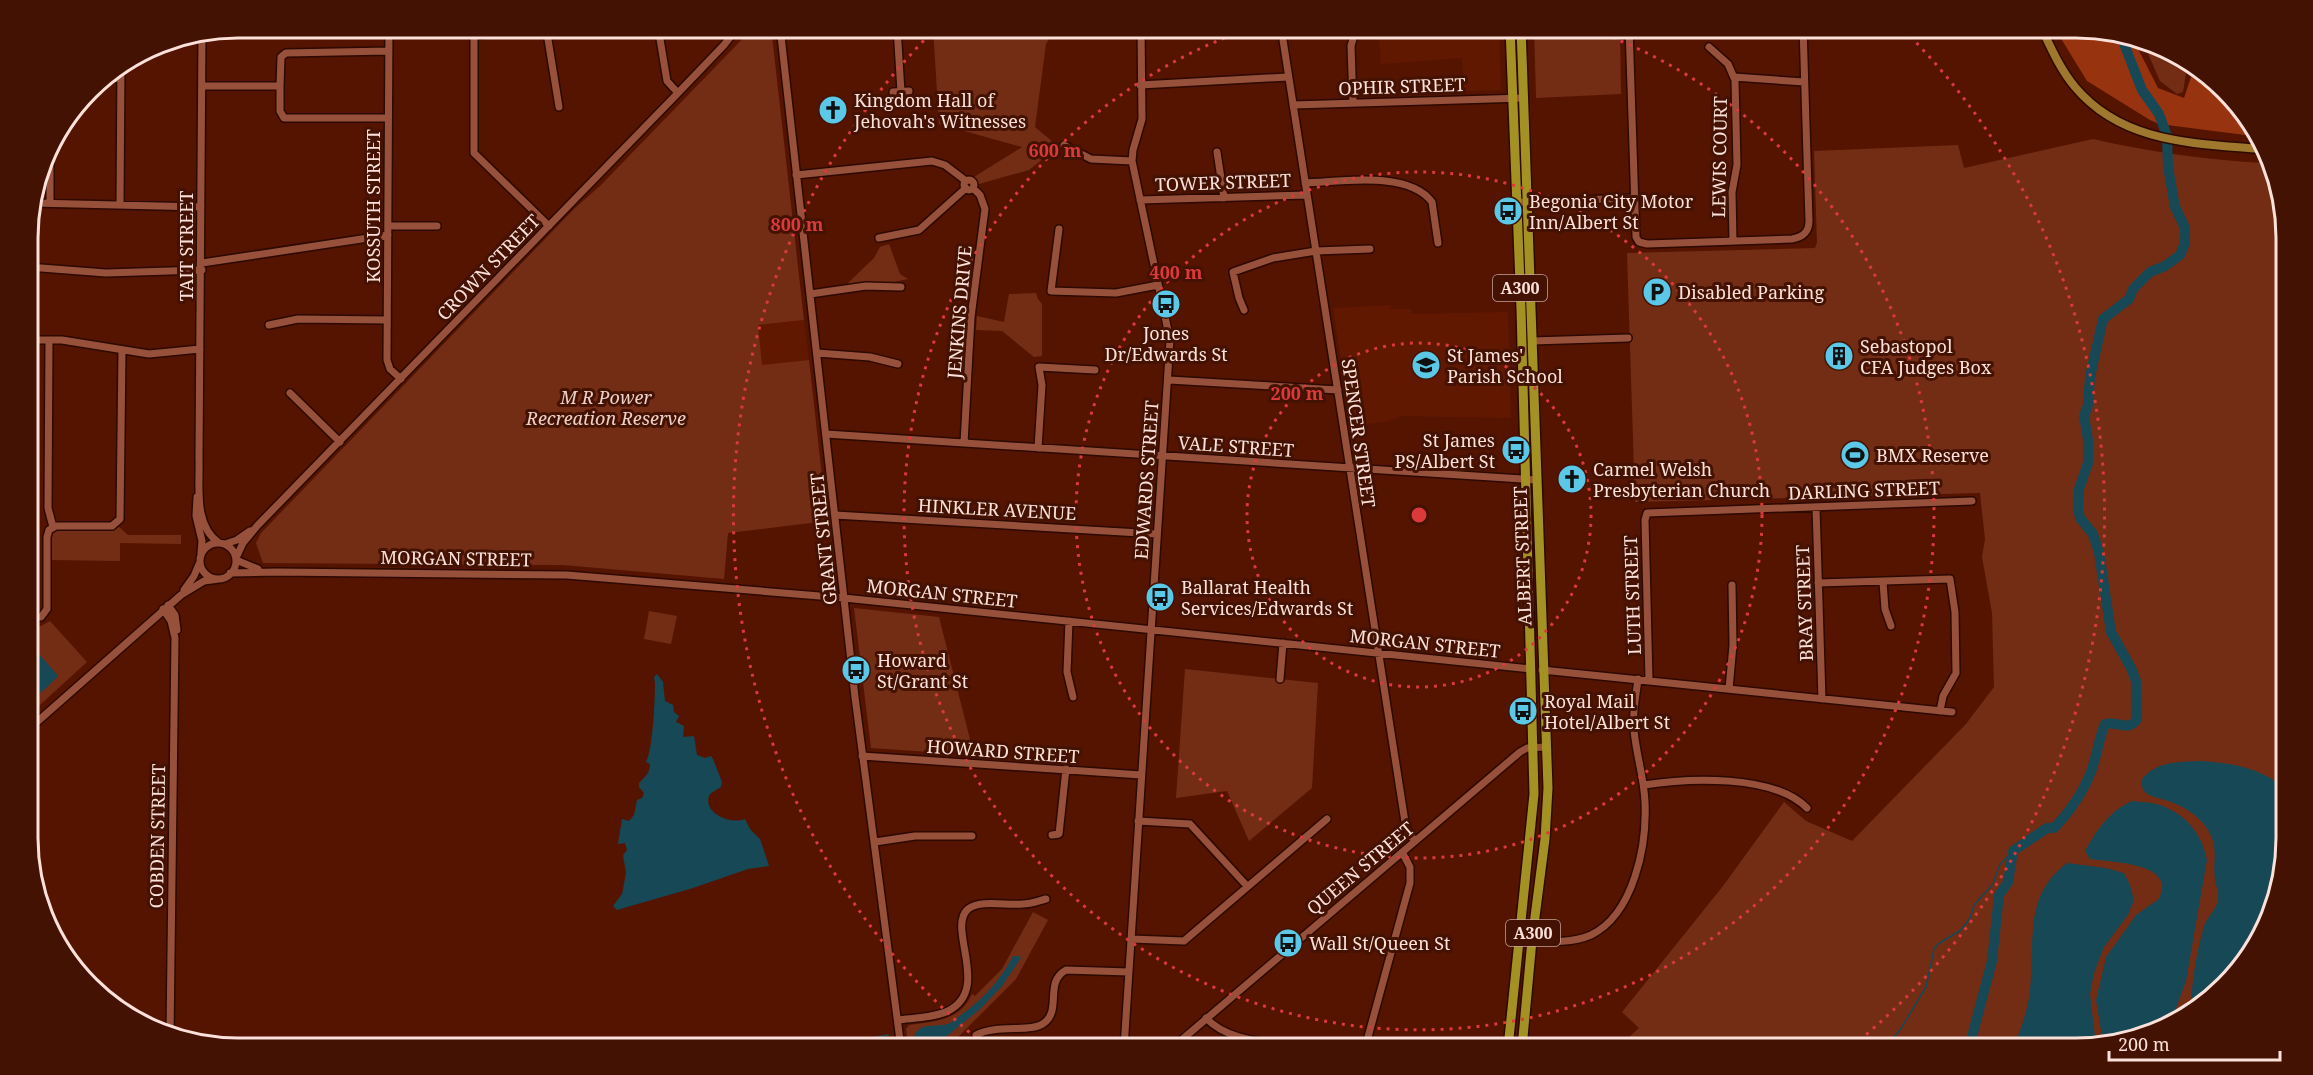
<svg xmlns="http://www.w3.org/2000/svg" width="2313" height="1075" viewBox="0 0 2313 1075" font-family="'Noto Serif',serif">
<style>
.built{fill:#611800}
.green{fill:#742d15}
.forest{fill:#97340f}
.water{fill:#164855}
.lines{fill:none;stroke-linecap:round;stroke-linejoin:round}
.stream{stroke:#164855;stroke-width:1.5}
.river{stroke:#164855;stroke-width:10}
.minor-casing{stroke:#2c0901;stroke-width:10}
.major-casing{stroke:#2c0901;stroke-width:11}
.highway-casing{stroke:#2c0901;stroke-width:12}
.minor{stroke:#97513a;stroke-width:7}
.major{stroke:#9f772d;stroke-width:8}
.highway{stroke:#a49124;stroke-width:9}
.ring{fill:none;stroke:#da3a3a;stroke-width:3;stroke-dasharray:3 6}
.labels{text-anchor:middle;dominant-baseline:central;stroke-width:6;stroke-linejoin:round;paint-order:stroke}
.shield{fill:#431202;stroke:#c4a398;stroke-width:1.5}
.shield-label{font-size:16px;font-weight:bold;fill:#fbe1d9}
.street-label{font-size:18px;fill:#fbe1d9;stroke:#431202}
.poi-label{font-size:18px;fill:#fbe1d9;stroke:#431202;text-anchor:start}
.park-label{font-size:18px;font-style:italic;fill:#edd1c8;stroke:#431202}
.rim{fill:none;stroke:#fbe1d9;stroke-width:3}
.centre{fill:#da3a3a;stroke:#431202;stroke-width:3}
.ring-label{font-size:18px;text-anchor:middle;font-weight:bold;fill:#da3a3a;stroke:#431202;stroke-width:6;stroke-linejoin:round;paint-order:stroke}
</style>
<rect width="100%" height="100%" fill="#551400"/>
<path class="built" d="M1382 27H1499L1501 90 1464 91 1462 58 1381 64 1379 34Z
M1391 305V309H1411L1412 314 1508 312 1511 418 1400 416 1389 421 1351 426 1333 308Z
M804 320 809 360 762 366 757 325Z"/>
<path class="green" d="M754 27H771L804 320 758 325 762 365 809 360 827 521 728 533 724 579 563 565 263 563 256 543 261 533 575 208 600 186Z
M933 27H1055L1046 44 1035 127 1053 142V151L1029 170 979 184 974 177 1022 147 939 124Z
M1534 27H1620L1621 94 1536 98Z
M2142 40 2156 43 2187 67 2183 92 2177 94 2160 81Z
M2093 139C2150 152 2206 160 2265 163L2284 210 2286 838 2270 918 2234 976 2193 1012 2089 1048H1598L1619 1046 1639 1028 1622 1012 1723 886 1784 802 1806 821 1852 841 1966 724 1994 687 1992 613 1982 557 1985 539 1980 493 1635 502 1627 253 1815 248 1817 243 1814 151 1958 145 1964 168Z
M889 244 900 274 908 279 889 283 848 286V283L874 258 880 247Z
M1036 293 1038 299 1042 304V356L1034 357 1002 331 976 330 977 316 1004 322 1009 294Z
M119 527 128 535H181V544L120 543V561L50 560V536L54 530H112Z
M854 608 939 617 974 755 871 748Z
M649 611 677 616 671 644 644 639Z
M50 621 87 662 29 715 28 627 41 626Z
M1185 669 1318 683 1312 788 1249 841 1227 791 1176 798Z
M1033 912 1048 920 1016 979 947 1048H909L906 1029 909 1025C935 1021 960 1021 972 994L975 996 1002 969Z"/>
<path class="forest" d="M2054 27H2075L2133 39 2158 88 2184 98 2193 71 2243 110 2253 136 2159 124 2150 120 2087 81Z"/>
<path class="water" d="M34 653 40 655 58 676 45 689 29 701 28 676 33 680 36 675 28 667V654Z
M657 674 663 682 665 701 673 705 674 712 679 716 676 722 684 726 683 737 694 736 697 755 705 758 711 756 713 759 722 782 721 787C717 790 711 792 709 796 703 813 731 825 745 819L750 829 760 839 769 866 748 869 693 888 617 910 613 906 622 894 626 873 623 855 627 850 625 843 618 844 622 819 629 821 634 815 637 800 642 798 644 793 639 787V783C645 777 650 773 650 764L646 762C653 750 655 699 655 683L654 677Z
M2201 761C2233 763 2261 768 2286 789V838L2270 918 2234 976 2191 1013C2191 984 2196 954 2204 926 2207 916 2218 909 2218 898 2219 892 2216 886 2215 880 2212 859 2220 847 2206 827 2198 815 2181 805 2168 801 2160 798 2148 797 2143 790 2143 789 2141 782 2141 781 2154 761 2179 762 2201 761Z
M2132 801C2141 802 2151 802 2160 805 2186 814 2202 834 2207 860L2186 981 2175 1011V1018L2103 1043 2096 1000 2106 957 2136 915 2160 898C2160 894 2163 888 2162 884 2157 862 2108 862 2090 859L2085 851C2097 830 2109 811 2132 801Z
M2067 863 2106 868 2124 873 2130 885 2134 900 2128 915 2104 947 2094 973 2090 994 2096 1045 2089 1048H2013C2021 1029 2028 1010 2030 990 2035 942 2023 896 2067 863Z
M1013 956H1019L1021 958 1002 986 980 1009 947 1036 919 1042 914 1037C920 1020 936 1029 950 1023 955 1021 960 1015 965 1012 986 996 1000 980 1013 956Z"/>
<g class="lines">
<path class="stream" d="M818 1048 888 1035
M1884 1048 1900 1030 1926 987 1934 949 1938 944 1961 930 1970 918 1974 905 1993 884 2000 864 2013 851"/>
<path class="river" d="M1969 1048 1992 961 1999 895 2008 882 2013 851 2047 828H2054C2068 814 2083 792 2090 774 2097 758 2098 740 2105 724 2117 721 2130 732 2137 719L2136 681 2131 668 2111 632 2099 553 2093 534 2080 518 2078 508 2079 489 2088 463V440L2084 416 2088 405 2090 377 2103 319 2129 299 2133 289 2150 272 2165 266 2180 255 2185 243V228L2175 207 2168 167 2167 136 2159 114 2142 90 2121 36"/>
<g class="minor-casing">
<path id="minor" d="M389 27 387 360 390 369 401 379
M474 27V153L549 226
M546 27 559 107
M658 27 667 81 678 93
M780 27 855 697 901 1048
M897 27 901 92
M1281 27 1405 822 1408 832 1415 841
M1629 27 1636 237 1639 242 1647 244 1792 239C1803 237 1809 232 1809 221L1803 27
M202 34 199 458C200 486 193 525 219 543
M475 36 532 27
M1709 47 1728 64 1735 80 1737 165 1732 192 1733 241
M1734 77 1804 82
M99 79 121 78
M1140 85 1288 77
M202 86H280L281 57 286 53 389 51
M280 86V111L284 118H388
M893 92 909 91
M1353 103 1351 46 1355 32
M1293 105 1524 98
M50 143V202
M1064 145 1091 159 1132 161
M1217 152 1224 198
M796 175 932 161 945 165 966 181
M964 185a5 5 0 1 1 10 0a5 5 0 1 1-10 0Z
M1305 183C1340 182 1408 170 1432 202L1438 243
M1140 200 1307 195
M1523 202 1634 198
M33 203 201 207
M120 204 121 65
M388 226H437
M1059 229 1051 291 1116 293 1158 285
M879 238 919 230 966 188
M202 263 388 235
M28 267 106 273 202 270
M810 294 866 286 901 287
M1244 310 1239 298 1233 272 1273 258 1316 251 1370 249
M269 325 298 319 387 320
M28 340H62L149 354 200 349
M49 340 48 508 53 527
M1532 341 1628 338
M817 353 870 357 898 364
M1169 380 1338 390
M290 393 340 442
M826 434 1537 480
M964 443 971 317 985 209 980 195 973 188
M1038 448 1042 385 1039 367 1095 370
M197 497 196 516 202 541 201 553
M1816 507 1822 699
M835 515 1157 534
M200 561a18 18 0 1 1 36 0a18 18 0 1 1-36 0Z
M225 544 237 540 250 531
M236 558 243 543 257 526 678 93 724 45 738 27
M236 560 258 569
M230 573 276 572 567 575 844 598 1531 669
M1883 582 1885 609 1891 626
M1818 583 1950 579 1955 612 1956 673 1943 696 1940 711
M184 590 194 576 199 564
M168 605 175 615 177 630
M163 609 171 621 175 638 170 1035
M28 618 41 617 47 609V537L49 530 56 526H112L120 519 122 350
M1069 621 1067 672 1073 697
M1542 670 1952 712
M1280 679 1283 643
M1649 680 1645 520 1647 513 1972 501
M1729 689 1733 645 1732 585
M29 729 181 595 204 581 219 579
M862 756 1141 775
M1644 785C1688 778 1773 774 1807 808
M1138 821 1190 824 1247 886
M1052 835 1059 834 1066 769
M875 842 915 836H972
M1131 939 1184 941 1327 819
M1532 940C1552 942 1573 943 1591 935 1634 914 1647 845 1645 802 1644 777 1636 754 1634 730 1632 713 1636 696 1638 679
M1206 1018C1228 1042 1269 1042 1300 1048
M898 1020C913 1018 934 1018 948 1011 992 989 946 928 968 909 981 899 1007 906 1023 904 1031 904 1038 901 1046 899
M976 1035C997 1024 1032 1033 1044 1023 1062 1010 1044 982 1066 970L1129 972
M1124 1048 1170 340 1132 161 1133 150 1142 119 1141 27
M1172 1048 1520 752 1527 748 1545 747
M1365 1048 1410 883V867L1402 852"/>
</g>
<g class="major-casing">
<path id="major" d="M2041 27C2051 48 2060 69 2075 87 2122 143 2193 143 2259 149"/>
</g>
<g class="highway-casing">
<path id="highway" d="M1521 27 1548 788 1545 839 1532 940 1522 1048
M1508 1048 1534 794 1521 309 1510 27"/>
</g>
<use href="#minor" class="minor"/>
<use href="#major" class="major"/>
<use href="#highway" class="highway"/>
</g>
<g class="ring">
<circle cx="1419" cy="515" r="172"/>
<circle cx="1419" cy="515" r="343"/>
<path d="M1587 28A515 515 0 1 1 1251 28"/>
<path d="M983 1044A686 686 0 0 1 934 30M1904 30A686 686 0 0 1 1855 1044"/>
</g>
<defs>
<g id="church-disc" transform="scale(1.5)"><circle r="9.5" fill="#5ac8e6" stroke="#431202"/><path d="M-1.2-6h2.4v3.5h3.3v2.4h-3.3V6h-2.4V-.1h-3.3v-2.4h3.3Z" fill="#111"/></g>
<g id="bus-disc" transform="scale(1.5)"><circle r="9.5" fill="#5ac8e6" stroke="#431202"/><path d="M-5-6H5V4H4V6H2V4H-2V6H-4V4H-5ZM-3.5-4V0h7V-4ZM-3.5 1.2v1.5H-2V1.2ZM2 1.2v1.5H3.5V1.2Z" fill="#111"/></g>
<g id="parking-disc" transform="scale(1.5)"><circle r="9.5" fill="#5ac8e6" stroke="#431202"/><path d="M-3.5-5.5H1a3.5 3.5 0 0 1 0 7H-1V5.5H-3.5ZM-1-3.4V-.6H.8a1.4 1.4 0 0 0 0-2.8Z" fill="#111"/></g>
<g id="building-disc" transform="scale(1.5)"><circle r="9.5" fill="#5ac8e6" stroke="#431202"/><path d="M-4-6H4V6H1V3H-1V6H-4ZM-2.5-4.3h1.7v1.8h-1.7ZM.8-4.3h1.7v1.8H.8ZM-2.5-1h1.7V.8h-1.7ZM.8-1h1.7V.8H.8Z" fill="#111"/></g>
<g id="school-disc" transform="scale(1.5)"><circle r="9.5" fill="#5ac8e6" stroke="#431202"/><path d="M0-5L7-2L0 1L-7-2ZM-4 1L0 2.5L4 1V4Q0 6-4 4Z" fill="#111"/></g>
<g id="stadium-disc" transform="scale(1.5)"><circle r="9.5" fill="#5ac8e6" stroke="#431202"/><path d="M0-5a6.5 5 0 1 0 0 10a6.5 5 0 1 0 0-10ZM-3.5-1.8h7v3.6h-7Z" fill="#111"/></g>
</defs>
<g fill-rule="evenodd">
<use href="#church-disc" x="833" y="110"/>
<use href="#bus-disc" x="1508" y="211"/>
<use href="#parking-disc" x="1657" y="292"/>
<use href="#bus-disc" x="1166" y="304"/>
<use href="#building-disc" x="1839" y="356"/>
<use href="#school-disc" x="1426" y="365"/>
<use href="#bus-disc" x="1516" y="450"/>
<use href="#stadium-disc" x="1855" y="455"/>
<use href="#church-disc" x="1572" y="479"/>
<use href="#bus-disc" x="1160" y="597"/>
<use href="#bus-disc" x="856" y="670"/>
<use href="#bus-disc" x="1523" y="711"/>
<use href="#bus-disc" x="1288" y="943"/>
</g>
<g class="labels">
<g class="shield">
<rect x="1493" y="275" width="54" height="26" rx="4.5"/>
<rect x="1506" y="920" width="54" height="26" rx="4.5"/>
</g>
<g class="shield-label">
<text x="1520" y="288">A300</text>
<text x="1533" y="933">A300</text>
</g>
<g class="street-label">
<text transform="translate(1402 86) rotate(-2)">OPHIR STREET</text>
<text transform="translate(1719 157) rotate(-89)">LEWIS COURT</text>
<text transform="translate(1223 182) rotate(-2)">TOWER STREET</text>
<text transform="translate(373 206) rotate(-90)">KOSSUTH STREET</text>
<text transform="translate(186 246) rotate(-90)">TAIT STREET</text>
<text transform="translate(488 267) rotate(-46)">CROWN STREET</text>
<text transform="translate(959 312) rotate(-85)">JENKINS DRIVE</text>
<text transform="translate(1359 433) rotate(82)">SPENCER STREET</text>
<text transform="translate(1236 446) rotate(4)">VALE STREET</text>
<text transform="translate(1146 480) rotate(-86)">EDWARDS STREET</text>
<text transform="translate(1864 490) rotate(-2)">DARLING STREET</text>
<text transform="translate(997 509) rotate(3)">HINKLER AVENUE</text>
<text transform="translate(823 539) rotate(-96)">GRANT STREET</text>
<text transform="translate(1522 556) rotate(-92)">ALBERT STREET</text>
<text transform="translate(456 558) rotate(1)">MORGAN STREET</text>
<text transform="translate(942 593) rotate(6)">MORGAN STREET</text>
<text transform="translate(1632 595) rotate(-92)">LUTH STREET</text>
<text transform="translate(1804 603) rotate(-92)">BRAY STREET</text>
<text transform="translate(1425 643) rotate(6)">MORGAN STREET</text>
<text transform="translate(1003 751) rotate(4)">HOWARD STREET</text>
<text transform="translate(157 836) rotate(-89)">COBDEN STREET</text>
<text transform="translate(1360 868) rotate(-40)">QUEEN STREET</text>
</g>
<g class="poi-label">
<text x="854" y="100">Kingdom Hall of<tspan x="854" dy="21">Jehovah's Witnesses</tspan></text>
<text x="1529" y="201">Begonia City Motor<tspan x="1529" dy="21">Inn/Albert St</tspan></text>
<text x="1678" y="292">Disabled Parking</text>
<text x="1166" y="333" text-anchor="middle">Jones<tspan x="1166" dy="21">Dr/Edwards St</tspan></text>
<text x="1860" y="346">Sebastopol<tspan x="1860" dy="21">CFA Judges Box</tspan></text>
<text x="1447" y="355">St James'<tspan x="1447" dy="21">Parish School</tspan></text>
<text x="1495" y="440" text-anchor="end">St James<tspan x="1495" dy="21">PS/Albert St</tspan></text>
<text x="1876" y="455">BMX Reserve</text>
<text x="1593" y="469">Carmel Welsh<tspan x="1593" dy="21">Presbyterian Church</tspan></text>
<text x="1181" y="587">Ballarat Health<tspan x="1181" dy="21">Services/Edwards St</tspan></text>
<text x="877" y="660">Howard<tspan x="877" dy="21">St/Grant St</tspan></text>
<text x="1544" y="701">Royal Mail<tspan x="1544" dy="21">Hotel/Albert St</tspan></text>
<text x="1309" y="943">Wall St/Queen St</text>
</g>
<g class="park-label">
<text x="606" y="397">M R Power<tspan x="606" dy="21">Recreation Reserve</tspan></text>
</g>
</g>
<path d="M0 0H2313V1075H0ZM238 38H2076A200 200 0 0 1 2276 238V838A200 200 0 0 1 2076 1038H238A200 200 0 0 1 38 838V238A200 200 0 0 1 238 38Z" fill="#431202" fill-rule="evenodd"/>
<path class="rim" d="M238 38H2076A200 200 0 0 1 2276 238V838A200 200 0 0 1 2076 1038H238A200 200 0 0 1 38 838V238A200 200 0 0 1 238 38Z"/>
<circle cx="1419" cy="515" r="9" class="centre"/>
<g class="ring-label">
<text x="1055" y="157">600 m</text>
<text x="797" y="231">800 m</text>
<text x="1176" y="279">400 m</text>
<text x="1297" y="400">200 m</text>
</g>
<path d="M2109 1051v9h171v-9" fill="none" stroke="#fbe1d9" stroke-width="3"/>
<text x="2118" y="1051" font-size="18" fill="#fbe1d9" stroke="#431202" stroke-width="4.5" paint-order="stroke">200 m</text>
</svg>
